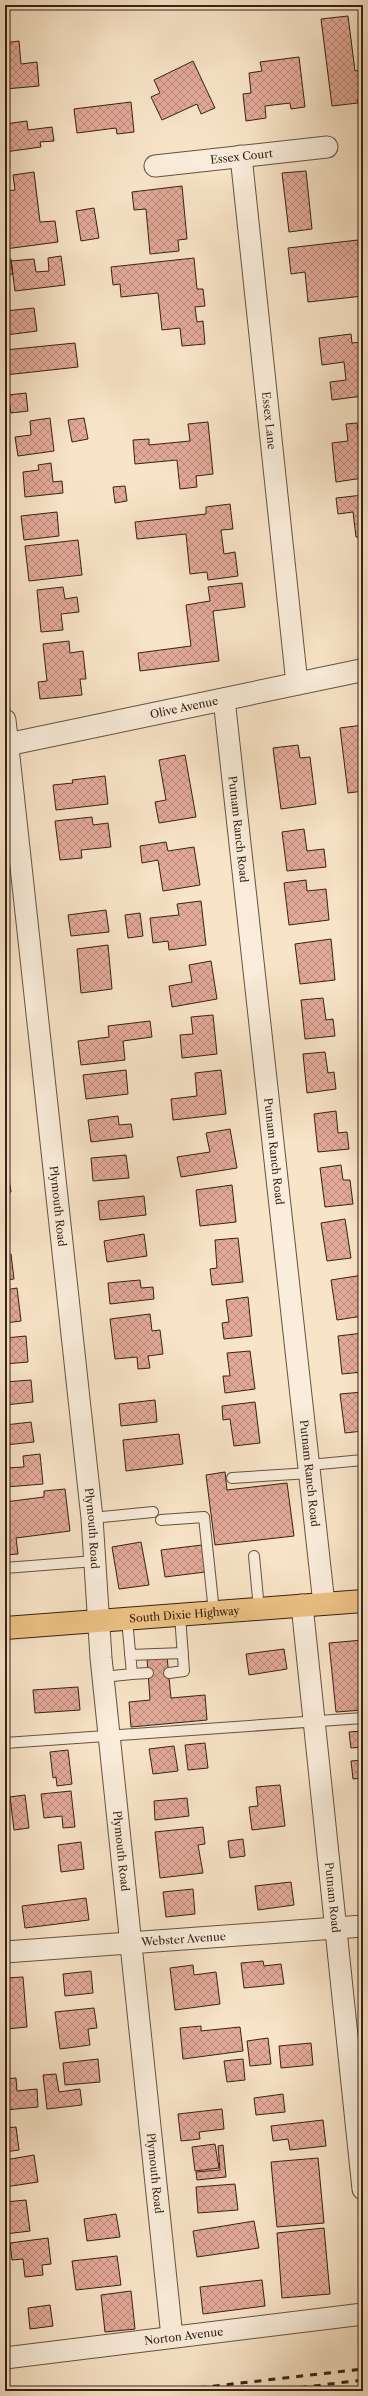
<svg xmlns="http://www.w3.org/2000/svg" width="368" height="2396" viewBox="0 0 368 2396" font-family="'Libre Caslon Text',serif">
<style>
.building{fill:url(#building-cross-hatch);stroke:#362114}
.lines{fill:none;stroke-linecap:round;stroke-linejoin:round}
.service-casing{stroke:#665241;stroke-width:12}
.minor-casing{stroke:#665241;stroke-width:23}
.tertiary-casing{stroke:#665241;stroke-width:24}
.primary-casing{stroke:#362114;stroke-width:24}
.service{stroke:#faeddb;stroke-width:10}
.minor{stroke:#faeddb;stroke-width:21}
.tertiary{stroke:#faeddb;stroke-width:22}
.primary{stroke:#ecc284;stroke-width:22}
.rail{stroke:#362114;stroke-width:3;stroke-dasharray:7 7;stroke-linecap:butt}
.labels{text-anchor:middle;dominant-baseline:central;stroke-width:3.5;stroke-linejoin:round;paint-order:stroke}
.street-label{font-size:11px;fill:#362114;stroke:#faeddb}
</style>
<defs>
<pattern id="building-cross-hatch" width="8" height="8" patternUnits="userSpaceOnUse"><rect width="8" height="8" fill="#e4aa99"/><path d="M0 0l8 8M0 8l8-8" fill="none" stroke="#ba8a7c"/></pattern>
</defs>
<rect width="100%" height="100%" fill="#f8e4c7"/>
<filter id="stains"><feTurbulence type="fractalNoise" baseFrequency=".005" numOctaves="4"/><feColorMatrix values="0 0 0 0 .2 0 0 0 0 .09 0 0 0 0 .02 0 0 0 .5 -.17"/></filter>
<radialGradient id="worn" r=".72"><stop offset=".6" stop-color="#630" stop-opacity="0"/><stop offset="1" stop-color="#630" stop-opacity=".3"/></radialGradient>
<path class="building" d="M348 16 355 71 363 70V99L357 100 358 103 332 106 321 19Z
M19 41 21 64 37 62 39 86 5 89V43Z
M299 57 305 107 291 109 290 103 265 106 266 118 246 121 243 94 251 93 249 73 262 71 260 62Z
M193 61 215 108 201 114 197 104 162 120 151 97 160 93 154 80Z
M131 102 134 132 117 134 116 128 77 133 74 109Z
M27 121 28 130 52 127 54 141 40 142 41 147 5 152V124Z
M306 171 312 229 289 232 282 173Z
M34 172 40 222 55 221 58 242 5 249V226H8L5 191 15 190 13 175Z
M182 186 187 239 178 240 179 251 150 254 146 209 134 210 132 192Z
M94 208 99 238 81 241 76 211Z
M358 240 359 258 363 257V296L308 302 305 272 291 274 288 248Z
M61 256 65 285 15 291 11 261 34 259 36 272 49 271 48 258Z
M194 258 197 289H203L205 306 195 307 197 322 203 321 205 344 182 346 180 328 162 330 158 293 121 297 120 284 113 285 111 267Z
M11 259 13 274 5 275V260Z
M34 308 37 331 6 335 5 311Z
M351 334 352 343 363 342V396L332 400 330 382 346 380 344 362 322 365 319 338Z
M75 343 78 367 5 375V350Z
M26 393 28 411 11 413 8 395Z
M50 418 54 451 18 456 15 437 31 435 30 421Z
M84 418 88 439 72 442 68 420Z
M208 422 213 474 196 476 197 487 180 489 177 460 135 464 133 440 149 439V445L190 441 188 424Z
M357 423 359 437 363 436V478L336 482 332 443 348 441 346 424Z
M51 463 53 482 62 481 63 493 25 497 23 472 39 470 38 465Z
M125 486 127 501 115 503 113 487Z
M363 495V537H356L353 512 338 514 336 498Z
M230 504 233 529 221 530 224 554 235 552 238 576 208 580 207 572 190 574 186 534 137 539 135 522 206 514V507Z
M57 512 59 536 24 540 21 516Z
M78 540 82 575 29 581 25 546Z
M242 583 245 607 213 611 219 661 140 671 138 653 191 646 186 605 210 601 208 587Z
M63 587 65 599 77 597 79 612 61 614 63 630 41 632 37 590Z
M69 641 70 653 83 651 86 679H80L82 695 40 699 38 682 47 681 43 644Z
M363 725V791L348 793 340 728Z
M298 745 300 758 310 757 316 804 281 809 273 748Z
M185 755 196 817 159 823 155 802 166 800 159 760Z
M105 776 108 804 56 810 53 785 73 783 72 780Z
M92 817 93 825 108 823 111 847 81 850 82 858 60 860 55 821Z
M304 829 307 851 324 849 326 867 287 871 282 832Z
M166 842 168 851 194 847 200 885 163 891 158 860 142 863 140 846Z
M306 880 307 891 326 889 329 920 289 925 284 883Z
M201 901 206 945 169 950 168 941 153 943 150 918 179 915 177 904Z
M106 910 109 932 71 936 68 915Z
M140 913 143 936 128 938 125 915Z
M331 939 335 980 300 984 295 944Z
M108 945 112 989 81 993 77 949Z
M211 961 217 999 172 1007 169 986 192 982 189 965Z
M323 998 326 1020 333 1019 335 1036 305 1039 301 1000Z
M213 1015 217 1054 182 1058 180 1035 193 1034 191 1017Z
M150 1021 152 1037 123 1041 125 1060 81 1065 78 1041 109 1037 108 1026Z
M325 1052 328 1073 334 1072 336 1089 307 1093 303 1054Z
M126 1070 128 1094 86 1099 83 1075Z
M221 1070 226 1114 173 1120 171 1099 197 1096 195 1073Z
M336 1111 338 1133 347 1132 349 1149 318 1152 314 1114Z
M118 1116 119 1125 131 1124 133 1137 91 1142 88 1120Z
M230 1129 237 1168 181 1177 177 1157 210 1152 206 1133Z
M126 1155 129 1178 93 1181 91 1158Z
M341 1165 343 1180H350L353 1204 325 1207 320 1168Z
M5 1172H8L11 1192 5 1193Z
M232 1185 236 1222 200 1226 196 1190Z
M144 1196 146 1215 100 1220 98 1201Z
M5 1207 9 1241H5Z
M345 1219 351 1258 327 1261 321 1223Z
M144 1234 147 1256 107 1262 104 1241Z
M238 1238 243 1282 212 1285 210 1269 217 1268 215 1240Z
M11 1254 14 1279 5 1280V1255Z
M363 1275V1316L337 1320 331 1280Z
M140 1280 141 1288 153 1287 154 1299 110 1304 108 1283Z
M17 1288 21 1321 5 1323V1290Z
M248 1297 252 1336 224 1339 222 1323 229 1322 226 1300Z
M150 1314 152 1331 160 1330 163 1354 148 1356 150 1368 138 1369 137 1357 115 1359 110 1319Z
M363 1333V1372L342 1374 338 1336Z
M26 1336 28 1362 5 1364V1338Z
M250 1351 255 1389 225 1393 223 1376H230L227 1353Z
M31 1380 33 1402 5 1405V1382Z
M363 1392V1431L345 1433 340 1394Z
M155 1400 157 1422 121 1426 119 1404Z
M255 1402 260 1443 234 1446 230 1419 223 1420 222 1406Z
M31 1422 34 1442 5 1445V1425Z
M179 1434 183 1464 126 1471 123 1440Z
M40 1454 43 1484 6 1487 5 1468 24 1467 23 1456Z
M225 1472 227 1490 287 1483 294 1536 215 1545 206 1475Z
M65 1489 70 1531 16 1538 18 1554 5 1555V1502L44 1497V1491Z
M141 1542 149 1585 119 1589 112 1547Z
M202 1545 205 1572 165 1577 161 1550Z
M363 1640V1710L336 1712 329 1643Z
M284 1649 287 1669 249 1675 246 1654Z
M167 1656 171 1698 205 1695 207 1720 131 1727 129 1702 150 1700 147 1658Z
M78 1687 80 1710 35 1713 33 1690Z
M363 1731V1747L351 1748 349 1732Z
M205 1743 208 1768 188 1770 185 1745Z
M174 1746 178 1771 153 1774 149 1749Z
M68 1750 72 1784 57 1786 56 1777 53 1778 50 1752Z
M363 1760V1778L353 1779 351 1761Z
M280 1785 285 1826 252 1830 249 1807 258 1806 256 1787Z
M71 1791 75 1827 63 1828 62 1816 44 1818 41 1794Z
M25 1795 29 1828 14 1830 10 1797Z
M187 1798 189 1816 155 1820 154 1801Z
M203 1827 205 1844 198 1845 203 1873 160 1878 155 1832Z
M243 1839 245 1856 230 1858 228 1841Z
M81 1842 84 1869 61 1872 58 1845Z
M291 1882 294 1905 258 1910 255 1886Z
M193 1889 195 1914 166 1917 163 1892Z
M86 1898 89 1920 25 1928 22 1906Z
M5 1900 9 1927 5 1928Z
M263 1961 264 1966 281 1964 284 1984 244 1988 241 1963Z
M193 1965 194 1975 216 1972 220 2004 175 2010 170 1968Z
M91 1971 93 1993 65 1996 63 1974Z
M23 1977 27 2027 7 2029 5 2017V1978Z
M94 2008 97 2028 88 2029 90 2045 60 2049 55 2012Z
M201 2026V2031L240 2027 243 2051 183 2059 180 2028Z
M268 2038 271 2064 250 2066 247 2041Z
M311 2043 313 2065 281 2068 279 2046Z
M98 2059 100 2082 65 2085 63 2063Z
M243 2059 245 2080 227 2082 224 2061Z
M56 2074 59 2092 80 2089 82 2105 47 2109 43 2075Z
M16 2078 17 2091 37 2089 38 2107 5 2110V2079Z
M283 2094 285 2112 256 2115 254 2098Z
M222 2109 224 2129 199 2132 200 2139 181 2141 178 2114Z
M323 2120 326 2146 290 2150 288 2139 273 2141 271 2126Z
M16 2127 19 2150 5 2152V2128Z
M215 2144 219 2168 195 2171 192 2147Z
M223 2145 226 2177 197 2180 196 2172 220 2170 218 2146Z
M34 2155 38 2182 5 2187V2160Z
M318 2158 324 2223 277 2227 271 2162Z
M235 2184 238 2210 198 2213 196 2187Z
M26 2200 30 2231 5 2234V2202Z
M116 2214 120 2237 87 2241 84 2219Z
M254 2221 259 2248 197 2257 193 2231Z
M324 2228 330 2294 282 2298 277 2233Z
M48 2238 51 2264 42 2265 43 2275 25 2277 23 2259 12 2260 10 2243Z
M117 2256 121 2285 76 2290 72 2261Z
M262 2280 265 2306 203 2314 200 2287Z
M131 2291 135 2329 105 2332 101 2295Z
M50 2305 53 2326 30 2329 28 2308Z"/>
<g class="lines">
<g class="service-casing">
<path id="service" d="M309 1465 363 1460
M232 1478 310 1473
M92 1518 153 1512
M161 1520 204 1517 214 1612
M254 1556 259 1609
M5 1568 95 1561
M127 1619 132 1674 148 1673
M130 1655 183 1653
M169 1673 184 1671 180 1615
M103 1677 132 1674
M5 1743 363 1718"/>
</g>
<g class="minor-casing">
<g id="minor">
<path id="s1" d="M241 156 297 684"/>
<path id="s2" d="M155 166 327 147"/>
<path id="s3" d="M224 699 324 1604"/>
<path id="s4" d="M5 720 92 1518 101 1658 172 2337"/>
<path id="s5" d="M302 1605 363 2189"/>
<path id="s6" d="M5 1952 363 1926"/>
<path id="s7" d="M5 2358 363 2314"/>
</g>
</g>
<g class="tertiary-casing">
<g id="tertiary">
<path id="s8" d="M5 745 363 670"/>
</g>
</g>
<g class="primary-casing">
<g id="primary">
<path id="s9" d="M5 1628 363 1601"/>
</g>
</g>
<use href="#service" class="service"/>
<use href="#minor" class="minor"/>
<use href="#tertiary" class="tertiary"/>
<use href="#primary" class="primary"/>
<path class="rail" d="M171 2391 363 2369
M272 2391 363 2380"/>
</g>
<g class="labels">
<g class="street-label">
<text stroke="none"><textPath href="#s2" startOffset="87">Essex Court</textPath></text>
<text stroke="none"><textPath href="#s1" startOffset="266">Essex Lane</textPath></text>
<text stroke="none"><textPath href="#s8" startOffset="183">Olive Avenue</textPath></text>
<text stroke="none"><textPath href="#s3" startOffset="131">Putnam Ranch Road</textPath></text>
<text stroke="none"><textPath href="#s3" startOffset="455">Putnam Ranch Road</textPath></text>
<text stroke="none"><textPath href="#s4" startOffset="489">Plymouth Road</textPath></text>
<text stroke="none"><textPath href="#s3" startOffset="779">Putnam Ranch Road</textPath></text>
<text stroke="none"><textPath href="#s4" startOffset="813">Plymouth Road</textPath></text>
<text stroke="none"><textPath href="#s9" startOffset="180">South Dixie Highway</textPath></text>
<text stroke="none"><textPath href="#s4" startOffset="1137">Plymouth Road</textPath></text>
<text stroke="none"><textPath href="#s5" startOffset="294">Putnam Road</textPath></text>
<text stroke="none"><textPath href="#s6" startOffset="179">Webster Avenue</textPath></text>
<text stroke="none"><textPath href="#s4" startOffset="1461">Plymouth Road</textPath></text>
<text stroke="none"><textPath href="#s7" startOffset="180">Norton Avenue</textPath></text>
</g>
</g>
<rect width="368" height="2396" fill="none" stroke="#f8e4c7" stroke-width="20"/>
<rect x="6" y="6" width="356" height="2384" fill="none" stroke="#362114" stroke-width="2"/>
<rect x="10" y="10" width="348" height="2376" fill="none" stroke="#362114"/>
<rect width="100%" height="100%" filter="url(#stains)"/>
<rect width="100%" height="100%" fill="url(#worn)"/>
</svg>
